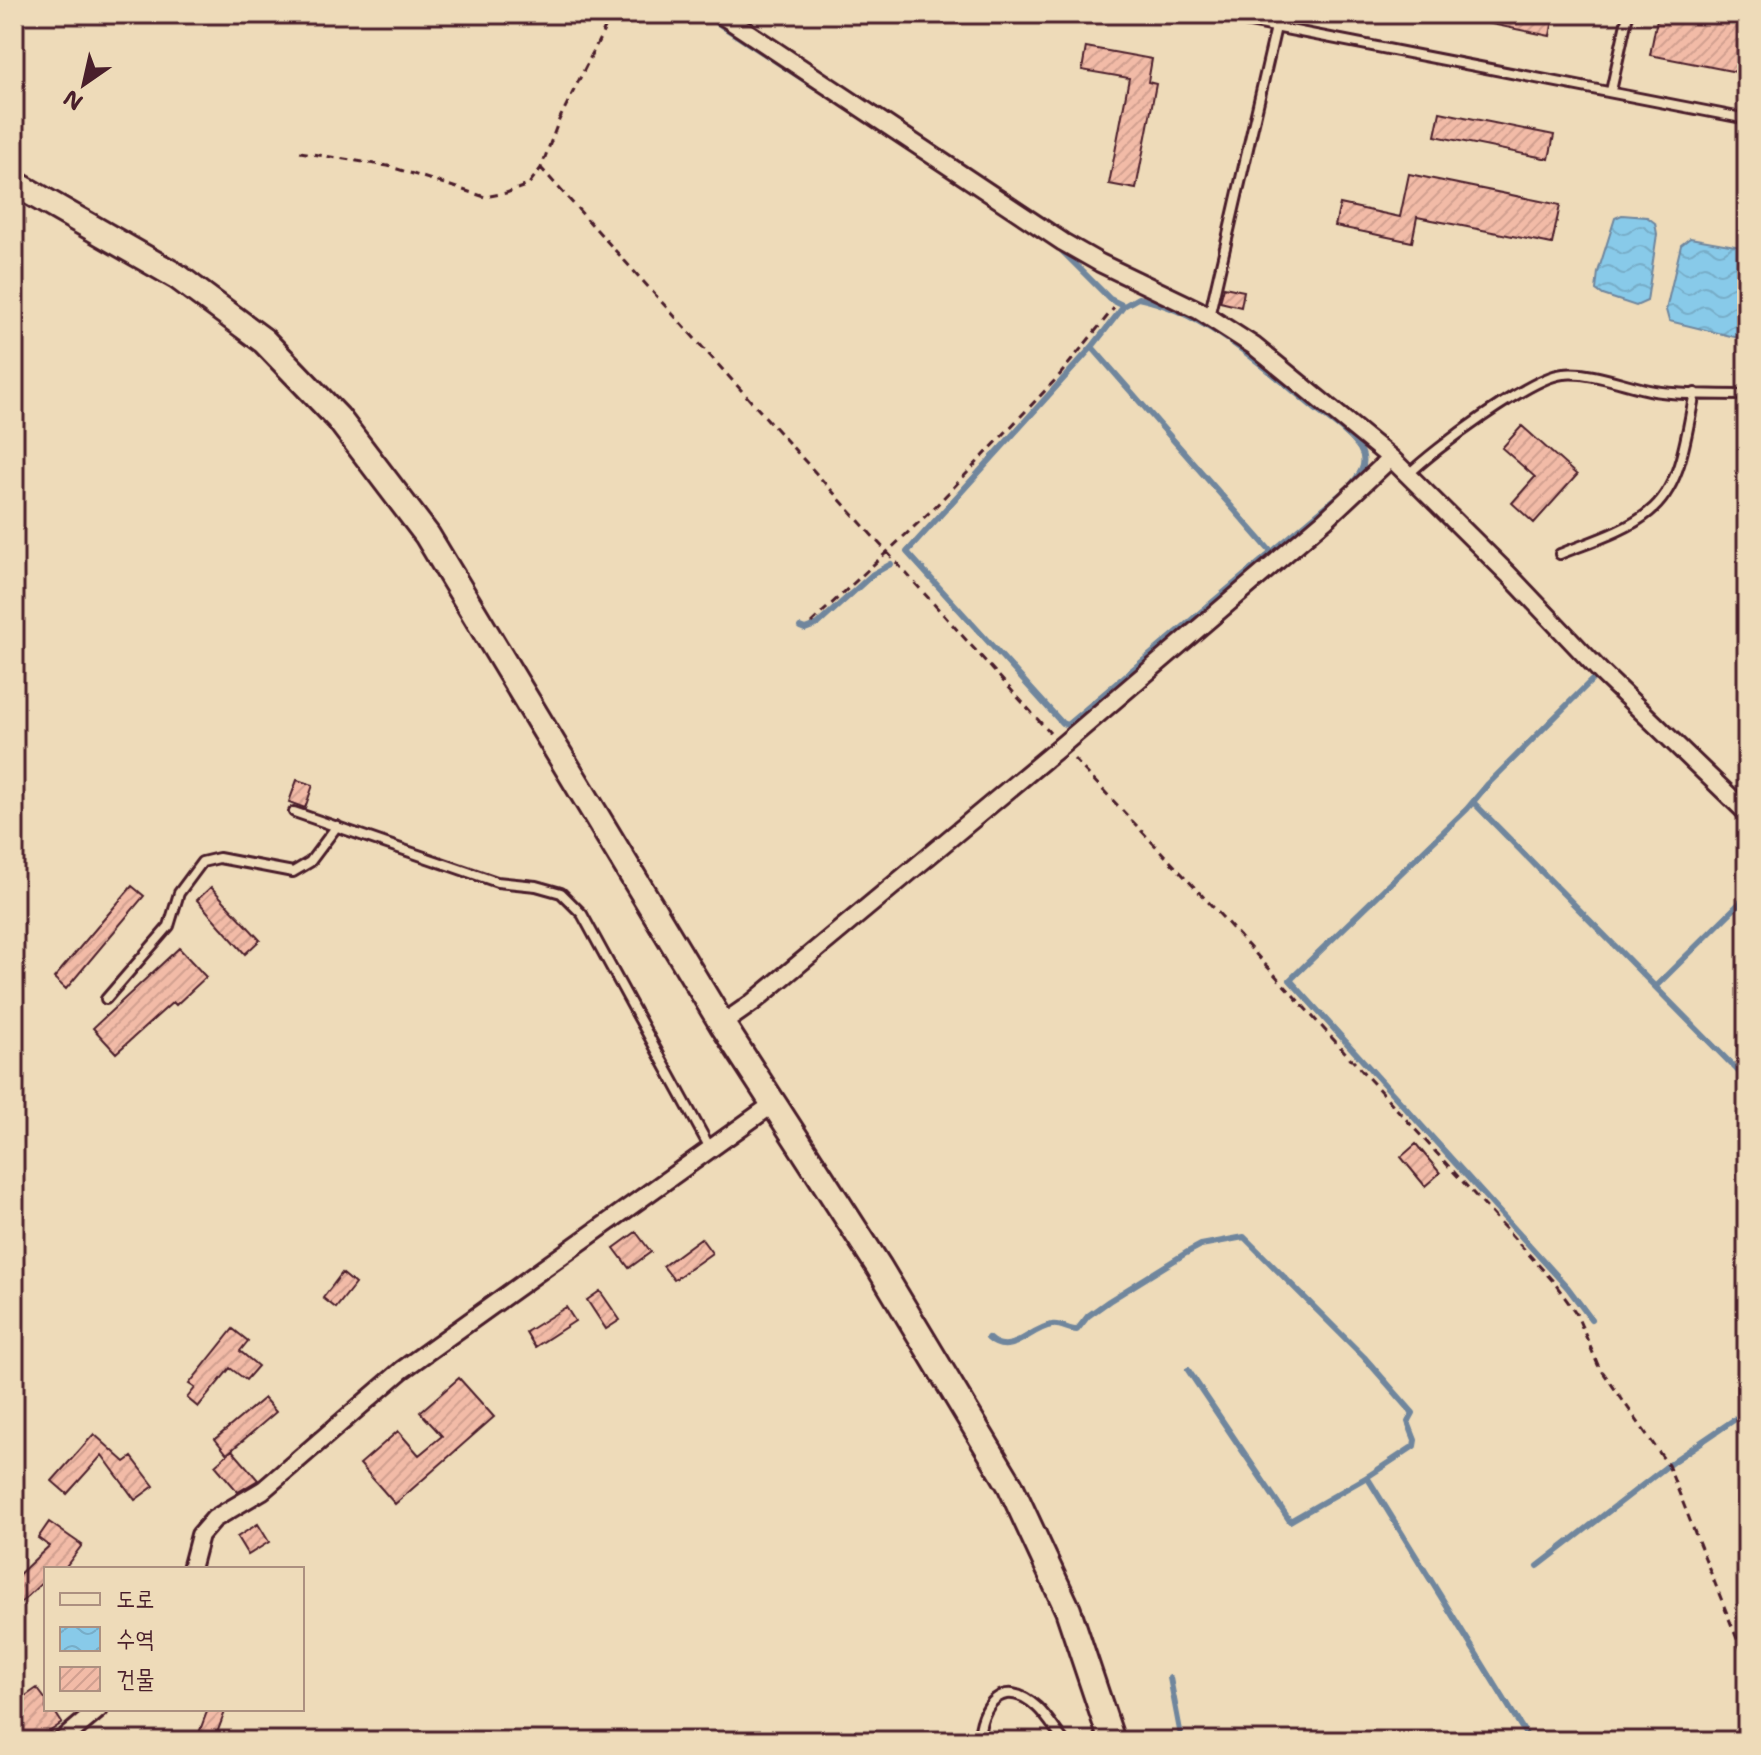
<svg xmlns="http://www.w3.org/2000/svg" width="1761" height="1755" viewBox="0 0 1761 1755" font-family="'Shantell Sans','Poor Story',sans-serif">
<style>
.water{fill:url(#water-waves);stroke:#6f869d;stroke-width:2}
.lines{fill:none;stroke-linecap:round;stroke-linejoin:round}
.stream{stroke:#6f869d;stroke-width:6}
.building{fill:url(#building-hatch);stroke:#4a1f2b;stroke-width:2}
.lane-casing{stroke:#4a1f2b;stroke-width:14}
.street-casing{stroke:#4a1f2b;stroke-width:22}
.primary-casing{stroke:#4a1f2b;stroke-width:30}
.path{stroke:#4a1f2b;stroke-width:3;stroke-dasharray:8 6;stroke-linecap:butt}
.lane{stroke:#eedbb9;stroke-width:8}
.street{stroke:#eedbb9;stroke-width:16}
.primary{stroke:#eedbb9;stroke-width:24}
</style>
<defs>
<pattern id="water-waves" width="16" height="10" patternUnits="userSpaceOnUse" patternTransform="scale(2)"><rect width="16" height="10" fill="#88cae9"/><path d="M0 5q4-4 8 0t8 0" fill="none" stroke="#77adc8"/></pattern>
<pattern id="building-hatch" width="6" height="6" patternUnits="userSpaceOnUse" patternTransform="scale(2)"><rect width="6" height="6" fill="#f2bba7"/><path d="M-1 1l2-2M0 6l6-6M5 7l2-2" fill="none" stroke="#d1a090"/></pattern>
</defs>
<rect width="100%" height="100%" fill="#eedbb9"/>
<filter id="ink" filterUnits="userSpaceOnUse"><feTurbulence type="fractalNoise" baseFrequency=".0125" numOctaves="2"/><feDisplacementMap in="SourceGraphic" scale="16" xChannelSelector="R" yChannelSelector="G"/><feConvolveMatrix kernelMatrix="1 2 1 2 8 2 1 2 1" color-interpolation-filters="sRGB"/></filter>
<g filter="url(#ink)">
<path class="water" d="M1622 215 1647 217 1655 223 1657 234 1647 301 1636 306 1603 295 1596 290 1598 272 1615 218Z
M1690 238 1747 248V340L1669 321 1666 310 1681 245Z"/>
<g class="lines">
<path class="stream" d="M704 14 815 87
M1058 247 1110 299 1124 306
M1138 298C1204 311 1264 367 1314 408 1329 420 1350 433 1360 449 1369 464 1359 476 1349 487L1067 725 1062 723 907 552 1092 347 1124 306Z
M1092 347 1272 553
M800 627 805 629 818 624 873 574 891 564
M1474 803 1747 1080
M1656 986 1747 896
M1591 1319 1568 1288 1290 980 1467 809 1488 784 1594 678
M988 1338C1011 1359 1029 1328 1052 1325 1060 1323 1068 1330 1077 1330L1088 1316 1109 1301 1186 1253 1201 1245 1244 1237 1364 1357 1413 1413 1408 1422 1415 1440 1414 1446 1367 1477
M1188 1370 1290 1521 1367 1477 1530 1741
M1538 1566 1675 1460 1747 1411
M1170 1678 1182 1741"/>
</g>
<path class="building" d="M1478 14H1554L1550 36 1477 21Z
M1658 14H1722L1747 19V74L1650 55Z
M1086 47 1152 59 1148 82 1156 84 1136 189 1109 184 1129 78 1082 70Z
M1440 112 1554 135 1549 159 1435 136Z
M1409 174 1560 205 1552 244 1417 217 1412 242 1335 226 1340 204 1400 217Z
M1224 287 1244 291 1241 307 1220 302Z
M1522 426 1577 475 1534 523 1512 503 1535 477 1502 448Z
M297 780 313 785 305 808 289 802Z
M132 886 144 896 66 989 54 978Z
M211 887 260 940 245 954 197 900Z
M179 948 206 977 176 1005 173 1002 116 1053 93 1028Z
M1416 1144 1440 1173 1425 1186 1401 1157Z
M636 1232 651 1252 629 1268 614 1248Z
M701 1238 712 1253 674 1280 663 1266Z
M342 1273 355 1284 336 1308 323 1298Z
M600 1291 620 1320 606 1329 587 1300Z
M566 1307 575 1321 535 1347 526 1332Z
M233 1329 248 1341 240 1351 258 1366 246 1380 230 1368 198 1407 187 1398 195 1388 189 1384Z
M459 1378 494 1417 395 1504 360 1464 398 1431 419 1455 442 1436 420 1412Z
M264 1398 276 1412 227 1454 215 1439Z
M94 1434 125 1462 132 1457 154 1486 135 1500 102 1455 67 1494 52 1481Z
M232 1450 258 1480 238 1492 215 1465Z
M49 1522 82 1545 64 1569H46V1579L14 1609V1579L49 1546 38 1538Z
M258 1524 269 1542 248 1555 237 1537Z
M37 1688 46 1700V1709H53L62 1723 36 1741H14V1704Z
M208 1709H226L214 1741H196Z"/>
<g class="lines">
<g class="lane-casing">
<path id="lane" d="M1208 14 1747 119
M1611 91 1628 14
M1209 317 1276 27
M1409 474C1433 450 1531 377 1563 374 1592 371 1626 386 1654 391 1684 396 1717 394 1747 395
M1560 554C1587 543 1627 531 1649 512 1683 485 1686 432 1695 393
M294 812 497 882 536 886 561 893 582 914 710 1148
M106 999 169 926 179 893 202 862 219 858 293 872 310 862 337 826
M979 1741C980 1705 1003 1676 1037 1707 1047 1716 1055 1730 1064 1741"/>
</g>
<g class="street-casing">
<path id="street" d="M720 14 1063 242 1100 263 1198 310 1254 346 1391 458 1509 575 1602 673 1747 813
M722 1024 752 1003 1061 746 1325 520 1391 458
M191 1569 200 1535 214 1519 263 1490 402 1370 773 1104
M61 1741 99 1709"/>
</g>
<g class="primary-casing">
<path id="primary" d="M14 183 178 277 264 341 338 418 427 535 722 1024 879 1267 1010 1485 1068 1610 1112 1741"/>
</g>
<path class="path" d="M612 14 559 120 541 168 1050 733
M300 152 388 166 485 197 506 193 528 185 541 168
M811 623 932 510 1058 377 1114 308
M1074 759 1213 907 1553 1281 1576 1313 1598 1365 1668 1465 1747 1664"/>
<use href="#lane" class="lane"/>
<use href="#street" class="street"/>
<use href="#primary" class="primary"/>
</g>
</g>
<rect width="1761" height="1755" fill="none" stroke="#eedbb9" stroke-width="48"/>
<rect x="24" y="24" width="1713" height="1707" fill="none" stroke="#4a1f2b" stroke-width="3" filter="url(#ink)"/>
<rect x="44" y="1567" width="260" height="144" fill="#eedbb9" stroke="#ac9080" stroke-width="2"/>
<rect x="60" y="1593" width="40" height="12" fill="#eedbb9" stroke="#ac9080" stroke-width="2"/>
<text x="116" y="1607" font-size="24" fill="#4a1f2b">도로</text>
<rect x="60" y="1627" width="40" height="24" fill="url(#water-waves)" stroke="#ac9080" stroke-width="2"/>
<text x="116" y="1647" font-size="24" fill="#4a1f2b">수역</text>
<rect x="60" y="1667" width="40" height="24" fill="url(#building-hatch)" stroke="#ac9080" stroke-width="2"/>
<text x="116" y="1687" font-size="24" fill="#4a1f2b">건물</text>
<g transform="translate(84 84) rotate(214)" stroke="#eedbb9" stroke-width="6" paint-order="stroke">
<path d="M0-6L14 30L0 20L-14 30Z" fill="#4a1f2b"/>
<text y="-12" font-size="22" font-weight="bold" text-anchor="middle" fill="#4a1f2b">N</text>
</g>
</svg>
